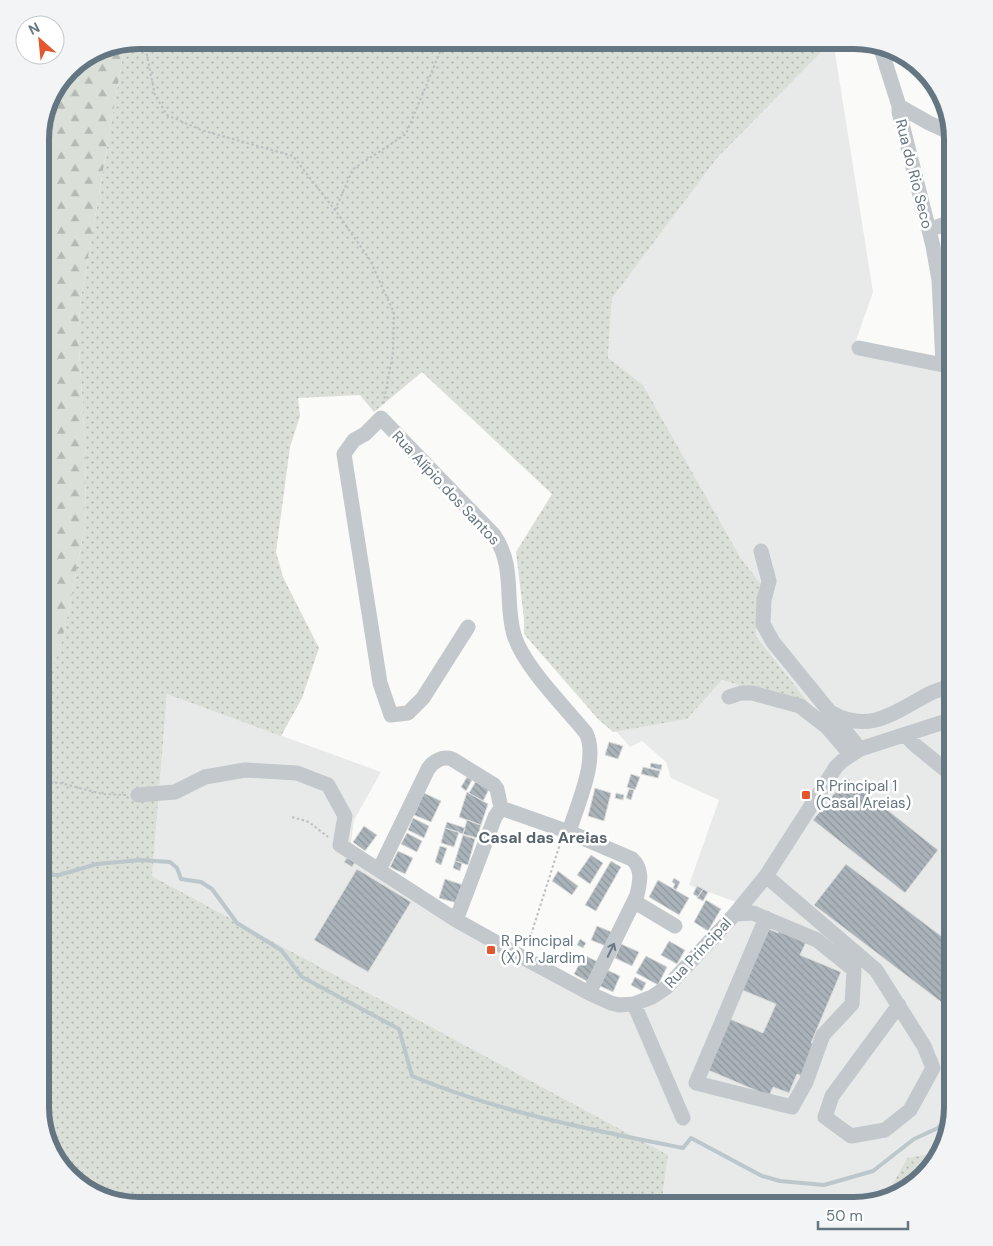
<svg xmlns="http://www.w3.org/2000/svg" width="993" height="1246" viewBox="0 0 993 1246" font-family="'DM Sans',sans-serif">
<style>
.built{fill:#e8e9e9}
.grass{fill:url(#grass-dots)}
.forest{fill:url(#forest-firs)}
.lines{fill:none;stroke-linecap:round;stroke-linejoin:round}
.stream{stroke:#bbc7cb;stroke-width:4}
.building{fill:url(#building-back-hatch);stroke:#dcdcda}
.path{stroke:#bbbfc2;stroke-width:2;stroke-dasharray:2.5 2.5;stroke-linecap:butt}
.minor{stroke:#c3c8cc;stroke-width:15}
.oneway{stroke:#6a7a87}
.poi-dot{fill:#e4572e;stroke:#fff;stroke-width:2}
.labels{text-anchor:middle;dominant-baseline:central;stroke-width:5;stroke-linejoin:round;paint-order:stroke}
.street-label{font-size:15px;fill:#657683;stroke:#fff}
.poi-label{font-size:15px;fill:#657683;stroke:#fff;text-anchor:start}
.neighbourhood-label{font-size:16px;font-weight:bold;fill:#57646e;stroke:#fff}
.rim{fill:none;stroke:#657683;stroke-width:6}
</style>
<defs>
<pattern id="grass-dots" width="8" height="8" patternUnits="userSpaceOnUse" patternTransform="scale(1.25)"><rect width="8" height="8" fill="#dadfd7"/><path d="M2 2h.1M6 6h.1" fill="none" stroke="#b4b9b4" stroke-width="1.8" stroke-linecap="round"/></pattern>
<pattern id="forest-firs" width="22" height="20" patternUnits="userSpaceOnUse" patternTransform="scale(1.25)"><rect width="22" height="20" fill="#dadfd7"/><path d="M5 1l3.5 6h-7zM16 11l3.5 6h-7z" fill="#b4b9b4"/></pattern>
<pattern id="building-back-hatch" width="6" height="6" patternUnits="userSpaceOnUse" patternTransform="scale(1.25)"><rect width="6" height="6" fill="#aab3b9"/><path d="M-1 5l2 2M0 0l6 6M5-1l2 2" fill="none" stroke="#8e969c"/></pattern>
</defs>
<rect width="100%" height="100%" fill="#fafaf8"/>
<path class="built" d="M833 40 873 292 852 352 953 373V1108L943 1151 907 1158 886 1196 855 1206H661L668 1155 152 876 167 694 381 772 354 820 351 842 357 851 444 907 584 984 613 997H633L654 988 672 972 736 902 689 885 719 800 671 778 666 762 642 741 630 747 616 731 687 719 722 680 810 705 756 636 760 583 740 557 643 385 608 359 612 298 717 158Z"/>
<path class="grass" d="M138 40H833L717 158 612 298 608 358 643 385 740 557 760 583 756 636 811 706 722 680 687 719 613 732 598 719 524 634V619L516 552 552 494 422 372 374 412 360 395 298 398 300 416 290 447 276 552 283 577 319 648 302 698 281 736 167 694 152 876 668 1155 661 1206H138L95 1196 57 1163 40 1108V688L59 651 68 614 85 526 86 460 78 332 81 298 125 43Z
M943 1151 910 1189 886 1196 907 1158Z"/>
<path class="forest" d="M125 43 81 298 78 332 86 460 85 526 68 614 59 652 40 688V132L50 95 73 65 101 47Z"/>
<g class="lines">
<path class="stream" d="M40 875H59L97 864 140 860 170 862 177 868 181 879 201 882 212 889 237 923 281 950 302 977 399 1029 412 1076C498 1112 592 1130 683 1148L691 1138 762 1176 780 1181 824 1185 873 1171 914 1139 938 1128 953 1109"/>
</g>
<path class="building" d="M609 742 623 746 618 759 605 755Z
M651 763 662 765 661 770 650 767Z
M643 767 660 771 658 778 641 774Z
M631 774 640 777 635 790 627 787Z
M467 777 472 780 466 791 461 787Z
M847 778 938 850 905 893 813 820Z
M476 781 489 789 483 801 469 793Z
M595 788 611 793 604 821 588 816Z
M629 789 634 790 631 800 626 798Z
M467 792 488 804 481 825 459 817Z
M424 793 441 801 431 822 414 815Z
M616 793 624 795 623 800 615 798Z
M413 818 429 826 424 838 408 830Z
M467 820 481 825 477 838 463 834Z
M447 822 465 828 463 834 445 828Z
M364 826 377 835 365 851 353 842Z
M445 828 459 832 454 847 441 843Z
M407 833 422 841 417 852 401 844Z
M463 835 475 839 468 865 455 861Z
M440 846 447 848 441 865 435 862Z
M398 851 413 858 405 874 390 867Z
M591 855 603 863 590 884 577 875Z
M347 858 355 862 352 867 344 862Z
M455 861 462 863 460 871 453 868Z
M611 861 621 867 596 911 585 905Z
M846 864 953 945V1011L814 905Z
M357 869 411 902 368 972 314 940Z
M558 871 578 886 572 895 552 881Z
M674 878 680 882 676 890 673 888 675 884 672 882Z
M445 879 463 885 457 903 439 898Z
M658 880 689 898 679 915 649 897Z
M697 886 703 889 698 897 693 894Z
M703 889 708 892 703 901 697 898Z
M706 900 721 909 708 931 694 922Z
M953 903V922L945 915Z
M597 926 614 933 608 947 591 940Z
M769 929 778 933 780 929 807 940 800 955 841 972 811 1043 816 1045 802 1076 797 1074 789 1093 773 1087 769 1096 708 1070 730 1019 763 1033 776 1004 742 990Z
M580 939 586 943 583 948 577 945Z
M669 941 685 950 677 964 661 955Z
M621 944 639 952 632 966 615 958Z
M584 955 600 963 590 983 574 974Z
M646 956 667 967 658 985 636 973Z
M607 970 620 976 613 992 600 986Z
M635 977 646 983 642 991 631 985Z"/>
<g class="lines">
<path class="path" d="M141 40 145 46 155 95 167 115 201 130 293 156 338 214 370 260 394 313 393 353 383 406
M42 124 54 90
M335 210 353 169 406 134 445 40
M40 781 60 783 103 794 126 795
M292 817 309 822 328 837
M528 944 560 844"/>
<path class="minor" d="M880 46 899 106V112L933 246 939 280 943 364
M899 106 929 123 951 133
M929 230 953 221
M859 348 953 367
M761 551 769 581 764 600 763 624 773 642 860 749
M468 627 423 698 408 713 391 715 380 683 344 454 354 440 365 434 381 418 494 535C516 567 504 601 514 635 524 667 565 707 586 733 599 759 577 805 569 832
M729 697 741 693H752L800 706 827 727 851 755
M832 713C871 735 897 710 931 693 937 690 946 688 953 685
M905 735 915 745 953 776
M138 795 175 792 205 777 245 770 297 773 328 785 345 816 340 845 456 920 524 958 589 993 611 1003 619 1005 634 1004 652 997 667 987 735 914 766 876 836 767 842 761 860 749 953 719
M501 808 569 832 632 859C643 869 640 882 637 895L589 993
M379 870 428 769C433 761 443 756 452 759L494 785 497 789 501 808
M766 876 876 970 924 1046 933 1068 910 1110 885 1130 851 1136 825 1117 832 1096 899 1005
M635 902 675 926
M735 914 753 913 817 940 854 970 852 1004 823 1035 806 1082 792 1107 696 1083 766 918
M456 920 495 817 501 808
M634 1004 683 1118"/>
</g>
<defs><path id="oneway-shaft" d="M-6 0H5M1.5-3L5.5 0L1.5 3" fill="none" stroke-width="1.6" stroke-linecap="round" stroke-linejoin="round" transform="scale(1.25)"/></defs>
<use class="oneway" href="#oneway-shaft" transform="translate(611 950) rotate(-64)"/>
<g class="poi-dot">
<rect x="801" y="790" width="10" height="10" rx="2.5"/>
<rect x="486" y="945" width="10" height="10" rx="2.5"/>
</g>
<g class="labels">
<g class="street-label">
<text transform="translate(914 174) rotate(76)">Rua do Rio Seco</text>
<text transform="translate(446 488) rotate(47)">Rua Alípio dos Santos</text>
<text transform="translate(698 953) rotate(-47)">Rua Principal</text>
</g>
<g class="poi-label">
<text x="816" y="786">R Principal 1<tspan x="816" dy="17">(Casal Areias)</tspan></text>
<text x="501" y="941">R Principal<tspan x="501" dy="17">(X) R Jardim</tspan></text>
</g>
<g class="neighbourhood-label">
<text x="543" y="837">Casal das Areias</text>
</g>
</g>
<path d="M0 0H993V1246H0ZM139 49H854A90 90 0 0 1 944 139V1107A90 90 0 0 1 854 1197H139A90 90 0 0 1 49 1107V139A90 90 0 0 1 139 49Z" fill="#f3f4f5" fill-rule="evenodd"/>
<path class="rim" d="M139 49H854A90 90 0 0 1 944 139V1107A90 90 0 0 1 854 1197H139A90 90 0 0 1 49 1107V139A90 90 0 0 1 139 49Z"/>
<g transform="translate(40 40) rotate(333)"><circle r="24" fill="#ffffff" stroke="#c1c8cd"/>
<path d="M0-4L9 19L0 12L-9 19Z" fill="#e4572e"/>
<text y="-8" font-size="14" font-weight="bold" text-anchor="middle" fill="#657683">N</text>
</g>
<path d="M818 1221v8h90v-8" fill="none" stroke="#657683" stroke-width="2.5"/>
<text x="826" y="1221" font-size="15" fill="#657683" stroke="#ffffff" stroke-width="4" paint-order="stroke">50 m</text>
</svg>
